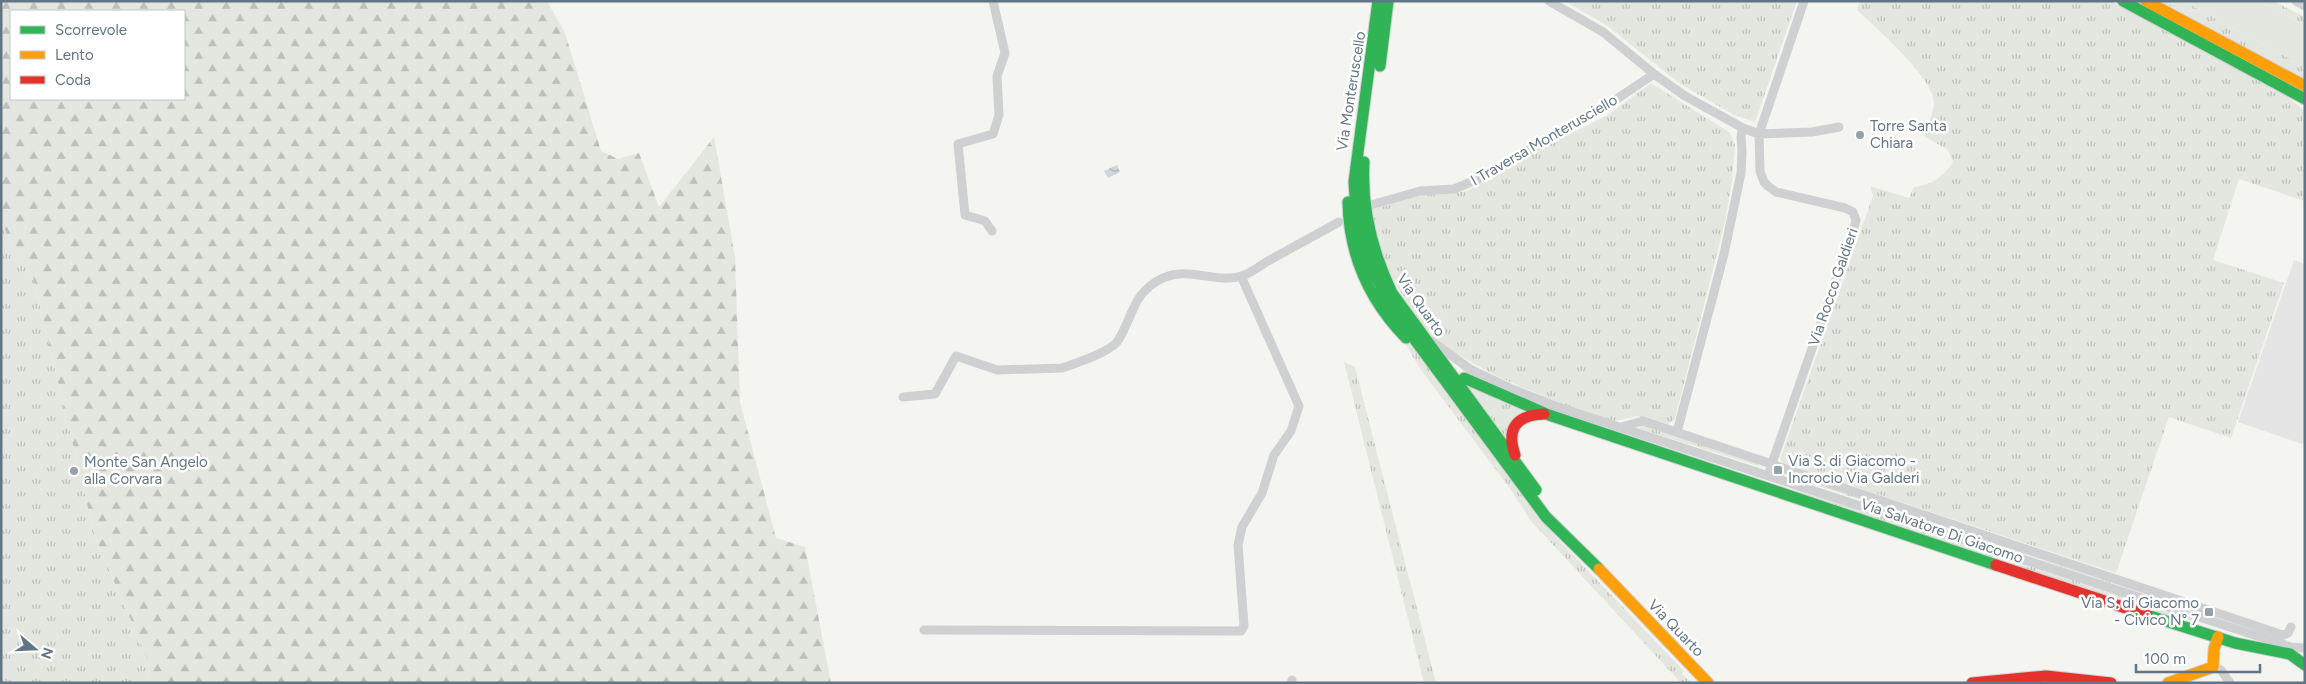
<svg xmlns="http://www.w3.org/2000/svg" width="2306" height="684" viewBox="0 0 2306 684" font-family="Figtree,sans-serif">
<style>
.built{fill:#e4e5e4}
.grass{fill:url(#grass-tufts)}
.forest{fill:url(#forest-firs);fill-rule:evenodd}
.green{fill:#e4e7df}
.water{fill:url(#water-waves)}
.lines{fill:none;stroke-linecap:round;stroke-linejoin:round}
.fast-casing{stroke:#cfd1d1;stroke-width:13}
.slow-casing{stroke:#cfd1d1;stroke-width:13}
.jam-casing{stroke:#cfd1d1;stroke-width:13}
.street{stroke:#cfd0d1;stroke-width:9}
.fast{stroke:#30b455;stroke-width:11}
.slow{stroke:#ff9f0a;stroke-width:11}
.jam{stroke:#e5322d;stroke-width:11}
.poi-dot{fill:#94a1aa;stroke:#fff;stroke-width:2}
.labels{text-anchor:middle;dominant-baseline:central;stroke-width:5;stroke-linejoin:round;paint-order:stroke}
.street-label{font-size:15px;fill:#617584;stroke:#fff}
.poi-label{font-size:15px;fill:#617584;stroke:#fff;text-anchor:start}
</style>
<defs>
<pattern id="grass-tufts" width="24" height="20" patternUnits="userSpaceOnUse" patternTransform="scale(1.25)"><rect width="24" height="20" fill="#e4e7df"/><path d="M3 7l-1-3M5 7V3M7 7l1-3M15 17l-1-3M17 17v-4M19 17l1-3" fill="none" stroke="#bcc0ba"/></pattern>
<pattern id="forest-firs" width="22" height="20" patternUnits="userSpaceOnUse" patternTransform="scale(1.25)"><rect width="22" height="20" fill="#e4e7df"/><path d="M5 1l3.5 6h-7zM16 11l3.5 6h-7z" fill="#bcc0ba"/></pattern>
<pattern id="water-waves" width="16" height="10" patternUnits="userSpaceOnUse" patternTransform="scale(1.25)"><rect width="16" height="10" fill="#cfd7da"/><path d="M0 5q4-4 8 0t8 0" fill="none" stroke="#abb3b6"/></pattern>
</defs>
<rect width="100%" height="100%" fill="#f4f4f1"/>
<path class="built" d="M2294 260 2305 264V445L2238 422Z"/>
<path class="grass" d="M1565 1H1797L1755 122 1734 115 1679 83 1609 27Z
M1860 1H2111L2285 95 2305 111V201L2239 179 2213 260 2284 283 2231 438 2169 417 2116 573 1783 463 1780 459 1873 196 1870 186 1909 198 1914 187C1932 185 1943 177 1953 162L1948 150 1924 136C1927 127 1932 116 1934 106 1938 81 1875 27 1857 10Z
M2160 1H2184L2305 67V79Z
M2260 1H2273L2305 17V25Z
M1651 83 1729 132 1735 145 1732 181 1725 222 1676 415 1673 421 1667 424 1638 416 1614 421 1559 403 1496 376 1457 354 1439 342 1422 326 1384 265 1368 211 1421 195 1447 194 1467 191 1536 151 1608 115Z
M1 223 33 277 95 537 148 660 149 683H1Z
M1409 337 1480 437 1554 535 1684 671 1682 674 1692 683H1681L1531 521 1511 490 1421 370 1404 342Z
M1344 362 1355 367 1436 683H1424Z
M1463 379 1528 411 1507 437H1502Z
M1641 425 1759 464 1758 466 1640 429Z
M1778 470 2192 608 2191 610 1777 472Z
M1784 485H1785L2192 619 2191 621 2173 619 1816 500Z"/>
<path class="forest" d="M1 1H547L565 33 601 151 618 159 639 153 659 207 714 137 735 257 740 402 776 538 805 547 831 683H149L148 660 95 537 33 277 1 223ZM11 11H184V99H11Z"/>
<path class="green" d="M2184 1H2260L2305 25V67Z"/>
<path class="water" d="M1117 165 1120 172 1108 178 1104 171Z"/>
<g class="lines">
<g class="fast-casing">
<path id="fast" d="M1378 1 1354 182 1357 222 1369 263 1395 313 1546 517 1599 569
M2123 1 2305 99
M1380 66 1388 1
M1364 162C1361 209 1372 251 1392 293L1536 490
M1348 202C1349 256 1369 300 1406 338
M1464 378 1549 415 1996 565
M2147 615 2235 643 2290 654 2305 665"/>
</g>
<g class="slow-casing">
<path id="slow" d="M2146 1 2305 86
M1599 569 1708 683
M2168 683 2213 667 2214 649 2218 637"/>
</g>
<g class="jam-casing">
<path id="jam" d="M1515 455C1506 429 1516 415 1544 414
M1996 565 2147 615
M1972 683 2046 676 2111 683"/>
</g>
<path class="street" d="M1549 1 1603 32 1654 74 1685 96 1743 128 1759 134 1760 171 1764 182 1768 186 1776 192 1845 208 1853 212 1856 220 1854 228 1770 469
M1804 1 1759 134 1812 132 1839 127
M2296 1 2305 6
M1371 205 1420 191 1454 189 1476 180 1602 109 1654 74
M992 231 985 221 965 215 958 144 993 134 999 115 997 76 1005 53 993 1
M1430 340 1470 369 1512 389 1555 406 2239 630 2291 647 2304 648
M903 397 935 394 956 356 997 370 1062 368C1076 363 1108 353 1117 342 1134 317 1131 293 1163 278 1189 266 1215 284 1242 276 1251 273 1260 266 1268 261 1292 248 1315 235 1339 222
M1621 427 1643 421 2283 635 2288 633 2291 627
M1677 432 1724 254 1741 173 1742 152 1741 136 1743 128
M924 630 1241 631 1244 626 1238 545 1242 527 1262 493 1274 455 1291 431 1299 406 1241 276
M2213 667 2221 670 2230 683
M1291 683 1292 680"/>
<use href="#fast" class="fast"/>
<use href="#slow" class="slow"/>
<use href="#jam" class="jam"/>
</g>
<g class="poi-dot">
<circle cx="1860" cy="135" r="5"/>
<rect x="1773" y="465" width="10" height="10" rx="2.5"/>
<circle cx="74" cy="471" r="5"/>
<rect x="2204" y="607" width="10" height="10" rx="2.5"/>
</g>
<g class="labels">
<g class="street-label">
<text transform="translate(1351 91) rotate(-81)">Via Monteruscello</text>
<text transform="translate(1544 140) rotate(-30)">I Traversa Monterusciello</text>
<text transform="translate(1833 287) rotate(-71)">Via Rocco Galdieri</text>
<text transform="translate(1421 305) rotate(55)">Via Quarto</text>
<text transform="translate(1942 531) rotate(19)">Via Salvatore Di Giacomo</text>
<text transform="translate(1676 628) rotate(46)">Via Quarto</text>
</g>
<g class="poi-label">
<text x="1870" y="126">Torre Santa<tspan x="1870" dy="17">Chiara</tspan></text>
<text x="1788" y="461">Via S. di Giacomo -<tspan x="1788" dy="17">Incrocio Via Galderi</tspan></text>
<text x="84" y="462">Monte San Angelo<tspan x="84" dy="17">alla Corvara</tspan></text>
<text x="2199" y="603" text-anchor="end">Via S. di Giacomo<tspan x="2199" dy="17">- Civico N° 7</tspan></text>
</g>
</g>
<rect width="2306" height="684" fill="none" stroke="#617584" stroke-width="5"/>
<rect x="10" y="10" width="175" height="90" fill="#ffffff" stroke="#c0c8ce"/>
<rect x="20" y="26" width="25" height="8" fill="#30b455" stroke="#c0c8ce"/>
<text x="55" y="35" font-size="15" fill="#617584">Scorrevole</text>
<rect x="20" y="51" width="25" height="8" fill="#ff9f0a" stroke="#c0c8ce"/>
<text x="55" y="60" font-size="15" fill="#617584">Lento</text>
<rect x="20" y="76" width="25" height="8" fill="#e5322d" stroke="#c0c8ce"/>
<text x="55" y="85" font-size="15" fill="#617584">Coda</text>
<g transform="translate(35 649) rotate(109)" stroke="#ffffff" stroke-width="4" paint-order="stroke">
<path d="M0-4L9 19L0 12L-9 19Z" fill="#617584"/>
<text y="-8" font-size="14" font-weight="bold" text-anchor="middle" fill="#617584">N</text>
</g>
<path d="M2136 664v8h124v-8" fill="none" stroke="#617584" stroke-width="2.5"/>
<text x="2144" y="664" font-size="15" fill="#617584" stroke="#ffffff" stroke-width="4" paint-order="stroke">100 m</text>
</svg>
